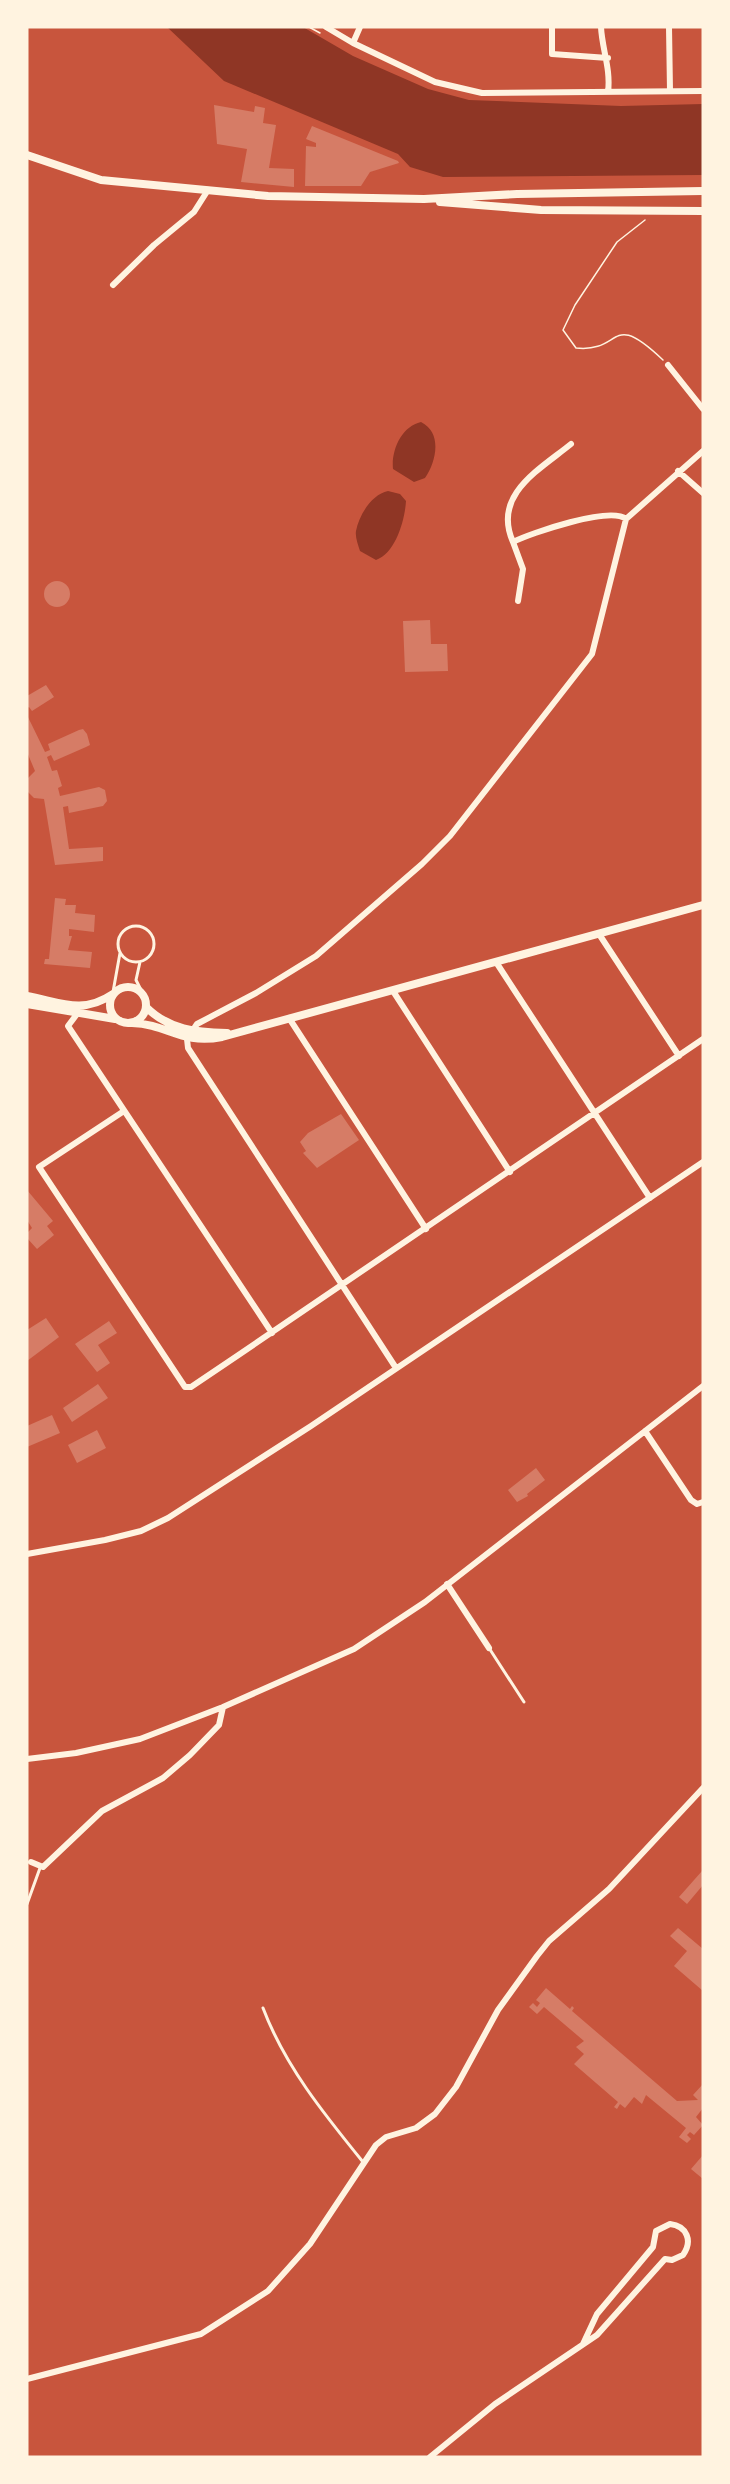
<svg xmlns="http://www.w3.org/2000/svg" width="730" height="2484" viewBox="0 0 730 2484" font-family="'Open Sans',sans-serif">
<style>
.water{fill:#8f3625}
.building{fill:#d67c66}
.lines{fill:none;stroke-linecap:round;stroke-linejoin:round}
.path{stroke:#fff3e0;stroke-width:1.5}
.service{stroke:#fff3e0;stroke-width:3}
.minor{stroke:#fff3e0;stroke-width:6}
.secondary{stroke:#fff3e0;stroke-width:8}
</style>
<rect width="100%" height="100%" fill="#c8553d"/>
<path class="water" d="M167 27H303L353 56 428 89 469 100 621 106 703 104V175L443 177 410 167 398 154 224 81Z
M421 422C443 433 436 462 425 478L414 482 393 469C391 450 402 426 421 422Z
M388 491 400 494 406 501C405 519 396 553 376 560L360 551C358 545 355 537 356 531 359 515 372 494 388 491Z"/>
<path class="building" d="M214 105 254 112 255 106 265 108 263 123 276 125 269 168 294 169V187L241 182 247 149 217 144Z
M312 126 398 161 399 163 370 172 361 186H305L306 146 316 147V143L306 139Z
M44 594a13 13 0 1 1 26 0a13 13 0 1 1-26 0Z
M430 620 431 644H447L448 671 405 672 403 621Z
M46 685 54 697 32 711 29 707 27 708V696Z
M27 715 45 752 50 750 48 744 79 730 83 729 87 734 90 745 86 747 54 761 51 755 47 757 52 771 57 770 62 786 58 788 60 796 99 787 105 790 107 801 103 806 69 813 68 806 63 807 69 849 103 847V861L55 865 44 799 34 798 27 791 28 778 35 771 27 752Z
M55 898 66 899 65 905H76L75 913 95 915 94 932 69 929V936H72L68 950 92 952 90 968 44 964 45 959H49Z
M341 1114 359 1140 317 1168 303 1153 306 1151 300 1142 308 1133Z
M27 1190 53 1221 47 1226 54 1235 37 1249 27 1238V1233L32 1228 27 1220Z
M46 1318 59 1337 27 1361V1330Z
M109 1321 117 1333 98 1345 110 1363 97 1372 75 1344Z
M98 1384 108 1398 72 1422 63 1408Z
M52 1415 60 1433 27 1447V1426Z
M97 1430 106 1448 77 1463 68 1445Z
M536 1468 545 1480 527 1494 528 1496 517 1502 508 1490Z
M702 1871 703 1885 687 1904 679 1897Z
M678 1928 703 1949V1991L674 1966 687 1951 670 1936Z
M546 1988 570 2009 572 2006 574 2008 572 2011 677 2101 698 2100 693 2095 703 2084V2108L696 2117 703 2125 694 2135 690 2132 687 2135 691 2139 687 2143 679 2137 686 2128 646 2095 642 2104 634 2097 625 2108 620 2104 617 2109 614 2107 618 2102 574 2064 584 2054 576 2047 584 2041 544 2007 537 2014 529 2007 533 2003 537 2007 540 2003 536 2000Z
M703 2155V2179L691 2169Z"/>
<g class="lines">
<path class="path" d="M309 27 320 33
M645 220 617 242 575 305 563 330 576 348C624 353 608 308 663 360"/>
<path class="service" d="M118 944a18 18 0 1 1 36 0a18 18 0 1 1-36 0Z
M140 962 136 980 143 994
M113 992 120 953
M489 1648 524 1702
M27 1904 40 1868
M263 2008C285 2066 324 2114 363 2162"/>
<path class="minor" d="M326 27 353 43 435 82 482 93 703 91
M552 27V54L608 58
M601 27C602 49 611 69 608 92
M669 27 670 91
M353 43 360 27
M113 285 154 245 194 212 208 190
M668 365 703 409
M571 444C539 470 492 495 513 542 531 533 610 506 626 519
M678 471 703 493
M513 542 523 569 518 601
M599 934 679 1056
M496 962 650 1198
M393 991 510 1172
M77 1014 68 1026 272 1333
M289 1018 426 1229
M124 1111 39 1167 185 1387H191L237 1356 703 1039
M396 1368 188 1048 187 1039 197 1024 256 993 316 956 422 864 450 836 592 654 626 519 703 451
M645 1431 691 1500 697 1504 703 1502
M27 1554 105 1540 141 1531 168 1518 311 1426 703 1162
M447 1584 489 1648
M27 1759 76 1753 140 1739 223 1707 354 1649 425 1602 703 1386
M31 1862 43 1867 102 1811 163 1778 190 1755 219 1725 223 1707
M27 2379 201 2334 268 2291 310 2244 376 2145 386 2137 416 2128 435 2114 456 2087 498 2010 537 1956 549 1941 609 1889 703 1788
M430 2457 495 2404 597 2335 665 2259 672 2260 683 2255C693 2241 687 2226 670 2224L656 2231 653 2247 597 2314 583 2344"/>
<path class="secondary" d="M27 155 101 180 268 196 424 199 517 194 703 191
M440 202 541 210 703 211
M110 1005a18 18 0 1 1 36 0a18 18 0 1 1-36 0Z
M27 996C60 1002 82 1015 113 994
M27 1004 115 1019
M146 1007C169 1030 196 1032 227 1033
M132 1023C168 1024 181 1045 222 1037L703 905"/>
</g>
<rect width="730" height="2484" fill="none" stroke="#fff3e0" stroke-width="57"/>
</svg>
